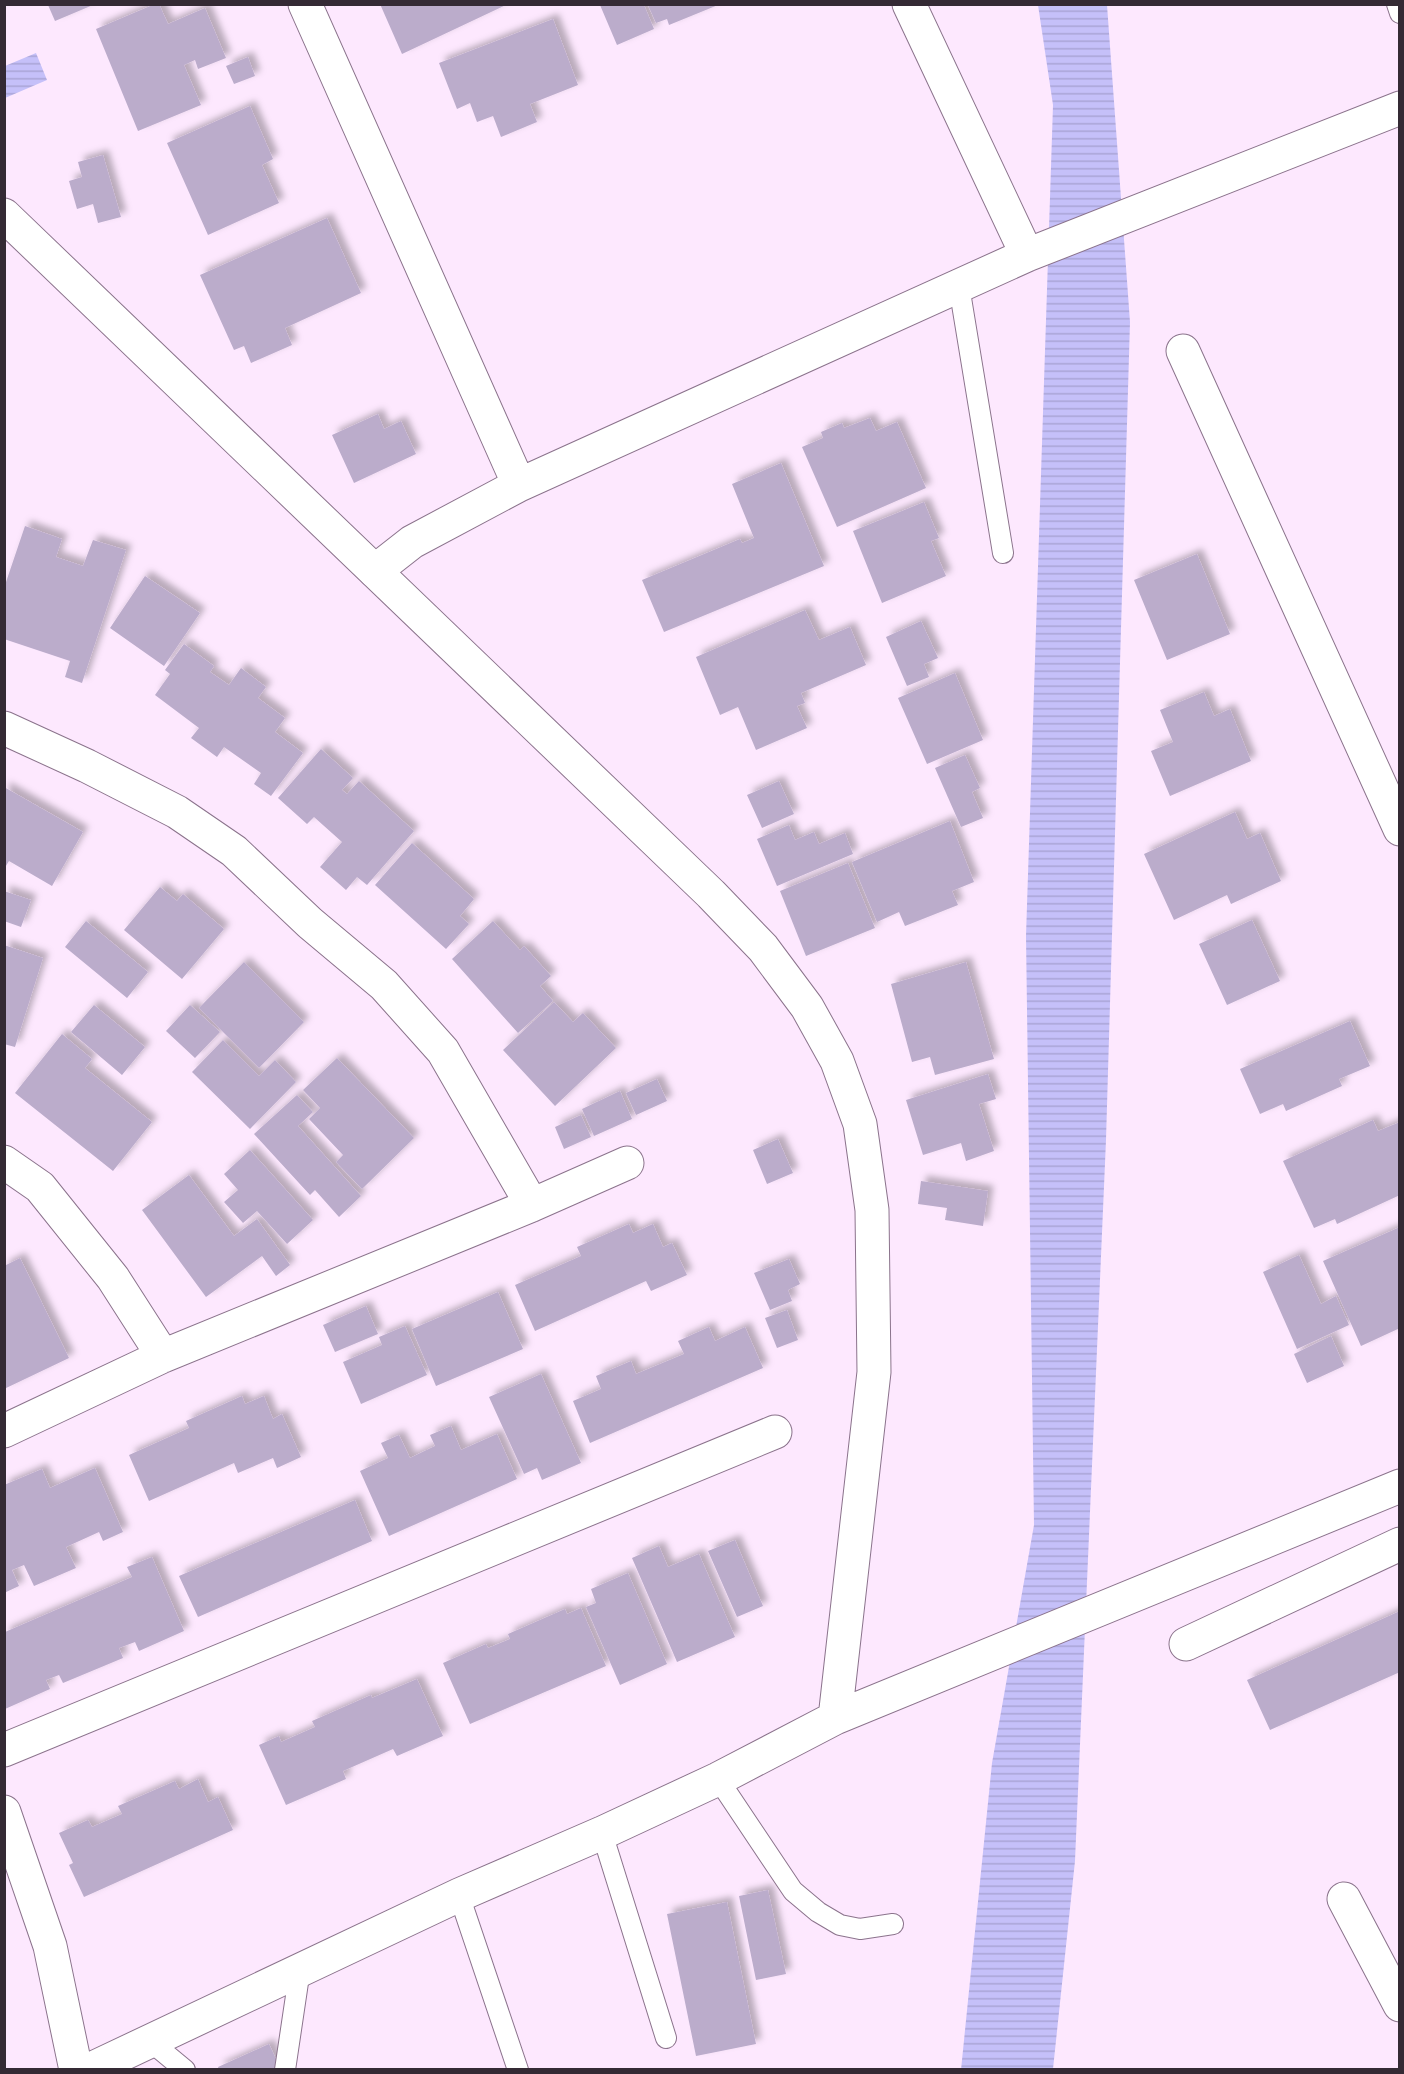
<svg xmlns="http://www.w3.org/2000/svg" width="1404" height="2074" viewBox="0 0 1404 2074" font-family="'PT Serif',serif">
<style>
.water{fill:url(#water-rules)}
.building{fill:#bbaccb;filter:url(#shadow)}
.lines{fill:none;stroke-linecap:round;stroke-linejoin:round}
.lane-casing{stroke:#8b738c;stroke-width:22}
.street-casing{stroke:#8b738c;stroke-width:35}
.secondary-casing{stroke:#8b738c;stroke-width:35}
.lane{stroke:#fff;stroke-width:20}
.street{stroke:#fff;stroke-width:33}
.secondary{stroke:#fff;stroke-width:33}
</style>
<defs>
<pattern id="water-rules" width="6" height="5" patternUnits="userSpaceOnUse" patternTransform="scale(1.5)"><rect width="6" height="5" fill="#c5c0f9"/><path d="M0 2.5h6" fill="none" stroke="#aaa5d6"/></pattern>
<filter id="shadow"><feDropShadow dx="5.5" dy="-5.5" stdDeviation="3" flood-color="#0004"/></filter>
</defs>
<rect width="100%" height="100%" fill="#fde8fe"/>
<path class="water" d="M1038 5H1107L1130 322 1106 1140 1075 1861 1053 2069 961 2070 992 1763 1034 1525 1026 936 1053 105Z
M36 53 47 80 5 98V66Z"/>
<path class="building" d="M155 4H159L168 24 205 8 226 58 198 69 195 60 184 65 201 105 138 131 96 29Z
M380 4H508L402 54Z
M48 5H93L55 21Z
M600 5H644L654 29 617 45Z
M648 5H718L669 25 667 19 656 23Z
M553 19 578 85 530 104 537 122 501 137 493 116 477 122 470 103 457 109 439 63Z
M248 57 255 76 234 84 226 66Z
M250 106 273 159 262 165 279 203 208 235 167 143Z
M103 155 121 217 98 223 93 204 77 209 69 181 82 177 78 162Z
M327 218 361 293 285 328 292 345 251 363 244 346 234 350 200 275Z
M378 414 384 429 401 421 416 454 354 483 332 435Z
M870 418 876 431 897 422 926 488 837 527 802 447 823 438 821 432 842 423 844 428Z
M781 463 824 566 664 632 642 580 740 539 742 543 754 538 732 484Z
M924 502 939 538 931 541 946 576 882 603 853 531Z
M25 526 62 539 56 557 83 566 93 540 126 550 82 683 65 677 70 661 4 639V588Z
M1197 554 1230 634 1167 660 1134 580Z
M145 576 200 613 164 666 110 628Z
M805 610 819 640 850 627 866 665 801 693 805 703 797 706 807 728 756 750 738 707 720 715 696 657Z
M921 621 938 658 924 664 929 677 907 686 886 637Z
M184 644 214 666 210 672 229 685 241 668 266 687 258 698 285 718 275 732 303 753 271 796 254 784 261 773 224 747 217 757 191 738 199 728 155 695 170 674 165 670Z
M955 673 983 740 927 764 898 698Z
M1204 692 1214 716 1230 709 1251 761 1170 796 1151 751 1173 742 1160 710Z
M321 749 353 778 342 790 347 794 359 781 414 831 367 885 357 877 346 890 320 867 342 842 314 817 307 824 278 798Z
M965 755 980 788 972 792 983 818 961 827 935 768Z
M779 781 794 814 762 828 747 795Z
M4 787 83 832 52 886 9 861 4 869Z
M1235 812 1247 839 1260 833 1281 881 1231 904 1227 895 1174 920 1144 854Z
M950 821 974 882 952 891 958 905 905 926 899 912 877 922 852 862Z
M789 825 795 840 814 832 819 844 845 833 853 854 777 886 757 839Z
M412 843 474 899 460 916 469 924 446 949 375 885Z
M848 863 875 928 806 956 780 891Z
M160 887 177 901 183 894 224 929 182 979 124 930Z
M4 891 31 900 21 927 4 921Z
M1252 920 1280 981 1227 1005 1199 944Z
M86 921 148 972 127 998 65 947Z
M493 921 520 950 524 946 551 976 540 986 553 1001 518 1033 452 959Z
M4 945 43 958 15 1047 4 1044Z
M244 962 304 1022 259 1068 199 1008Z
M966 962 994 1059 935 1075 930 1057 912 1062 891 984Z
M554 1002 573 1022 583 1013 616 1048 555 1106 503 1050Z
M94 1005 145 1047 122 1075 71 1032Z
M190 1005 220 1032 195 1058 166 1031Z
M1350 1021 1370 1066 1339 1079 1342 1086 1286 1111 1283 1104 1260 1114 1240 1069Z
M62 1034 92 1059 85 1068 152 1122 113 1171 15 1093Z
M223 1040 259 1076 275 1060 296 1082 250 1129 192 1072Z
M337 1058 414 1138 362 1189 336 1162 343 1155 309 1119 320 1108 303 1090Z
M988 1074 996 1099 979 1104 994 1151 966 1161 961 1143 923 1155 906 1100Z
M657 1079 667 1101 636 1115 626 1093Z
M620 1091 632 1119 594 1136 582 1109Z
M297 1095 313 1112 298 1126 361 1196 339 1217 315 1190 310 1195 254 1134Z
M581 1115 591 1137 564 1149 555 1127Z
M1373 1120 1378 1131 1400 1122V1195L1337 1224 1335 1219 1314 1228 1283 1161Z
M778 1139 793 1173 767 1184 753 1150Z
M250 1150 313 1220 287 1244 257 1211 243 1223 224 1202 238 1190 224 1174Z
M189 1175 234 1236 257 1219 290 1265 276 1276 262 1256 206 1297 142 1210Z
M921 1181 988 1191 983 1226 945 1220 947 1208 918 1204Z
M629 1224 633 1233 653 1224 663 1247 672 1243 687 1275 651 1291 646 1281 535 1331 515 1285 581 1256 577 1247Z
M1400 1227V1328L1361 1346 1323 1261Z
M1299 1255 1321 1304 1336 1296 1349 1325 1297 1349 1263 1272Z
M20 1258 69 1358 4 1389V1266Z
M789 1259 800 1284 788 1290 792 1301 770 1310 754 1273Z
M498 1292 523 1349 436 1386 412 1329Z
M366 1306 378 1334 335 1352 323 1325Z
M787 1310 798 1340 777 1348 765 1318Z
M405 1326 427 1375 361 1404 343 1362 382 1345 379 1337Z
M709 1327 715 1341 745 1327 763 1368 590 1443 573 1401 601 1389 596 1376 631 1361 636 1374 684 1354 678 1341Z
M1331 1336 1344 1366 1307 1383 1294 1354Z
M541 1374 581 1463 542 1480 537 1468 524 1474 489 1397Z
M242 1396 245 1404 264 1396 273 1419 282 1414 301 1457 277 1468 273 1458 238 1473 234 1463 149 1501 129 1455 189 1428 186 1421Z
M451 1426 461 1450 497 1434 517 1479 389 1536 360 1471 388 1458 381 1443 399 1435 410 1458 435 1446 430 1435Z
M95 1468 123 1532 103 1541 99 1532 66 1547 76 1568 34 1586 24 1565 12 1570 19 1586 4 1593V1485L42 1469 50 1488Z
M355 1500 372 1541 198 1617 179 1576Z
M735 1540 763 1606 737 1617 708 1551Z
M659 1546 668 1567 699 1554 735 1637 677 1662 632 1558Z
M152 1557 184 1631 139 1651 135 1642 119 1648 123 1658 63 1683 59 1675 46 1680 50 1689 5 1709V1632L132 1577 127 1567Z
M628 1573 667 1664 620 1685 586 1607 596 1603 591 1589Z
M581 1608 606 1666 470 1724 443 1663 486 1644 488 1648 510 1639 508 1634 565 1609 567 1614Z
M1400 1611V1672L1270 1730 1247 1680Z
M417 1679 443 1736 397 1756 393 1749 343 1771 346 1779 286 1805 259 1745 279 1736 281 1742 315 1727 312 1721 371 1695 372 1698Z
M198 1779 208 1802 218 1797 233 1830 84 1897 69 1865 73 1863 59 1833 88 1820 92 1827 122 1814 118 1806 175 1781 179 1789Z
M768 1890 786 1974 756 1980 739 1896Z
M727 1902 756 2044 696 2056 667 1914Z
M269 2044 281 2070H219L218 2067Z"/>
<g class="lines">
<g class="lane-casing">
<path id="lane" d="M1397 4 1400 13
M959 286 1003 553
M718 1779 793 1891 818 1912 840 1925 860 1929 893 1924
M602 1833 666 2038
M459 1895 518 2070
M150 2041 185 2070
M285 2070 300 1969"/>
</g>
<g class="street-casing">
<path id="street" d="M305 4 519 485
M909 4 1027 255
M1183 351 1400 829
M375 571 412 542 519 485 1027 255 1400 108
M4 728 87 766 177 812 234 851 310 923 384 985 443 1051 532 1205
M4 1162 40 1187 113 1278 163 1356
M4 1431 163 1356 532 1205 627 1163
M1186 1644 1400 1544
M4 1750 775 1432
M4 1812 50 1946 76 2070
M1344 1899 1400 2005"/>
</g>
<g class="secondary-casing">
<path id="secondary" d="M4 215 711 894 763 948 807 1007 837 1061 860 1124 872 1210 874 1372 835 1718
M89 2070 459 1895 602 1833 718 1779 835 1718 1400 1486"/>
</g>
<use href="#lane" class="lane"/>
<use href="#street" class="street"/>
<use href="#secondary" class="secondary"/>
</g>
<rect width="1404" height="2074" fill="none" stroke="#342a34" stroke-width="12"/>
</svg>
